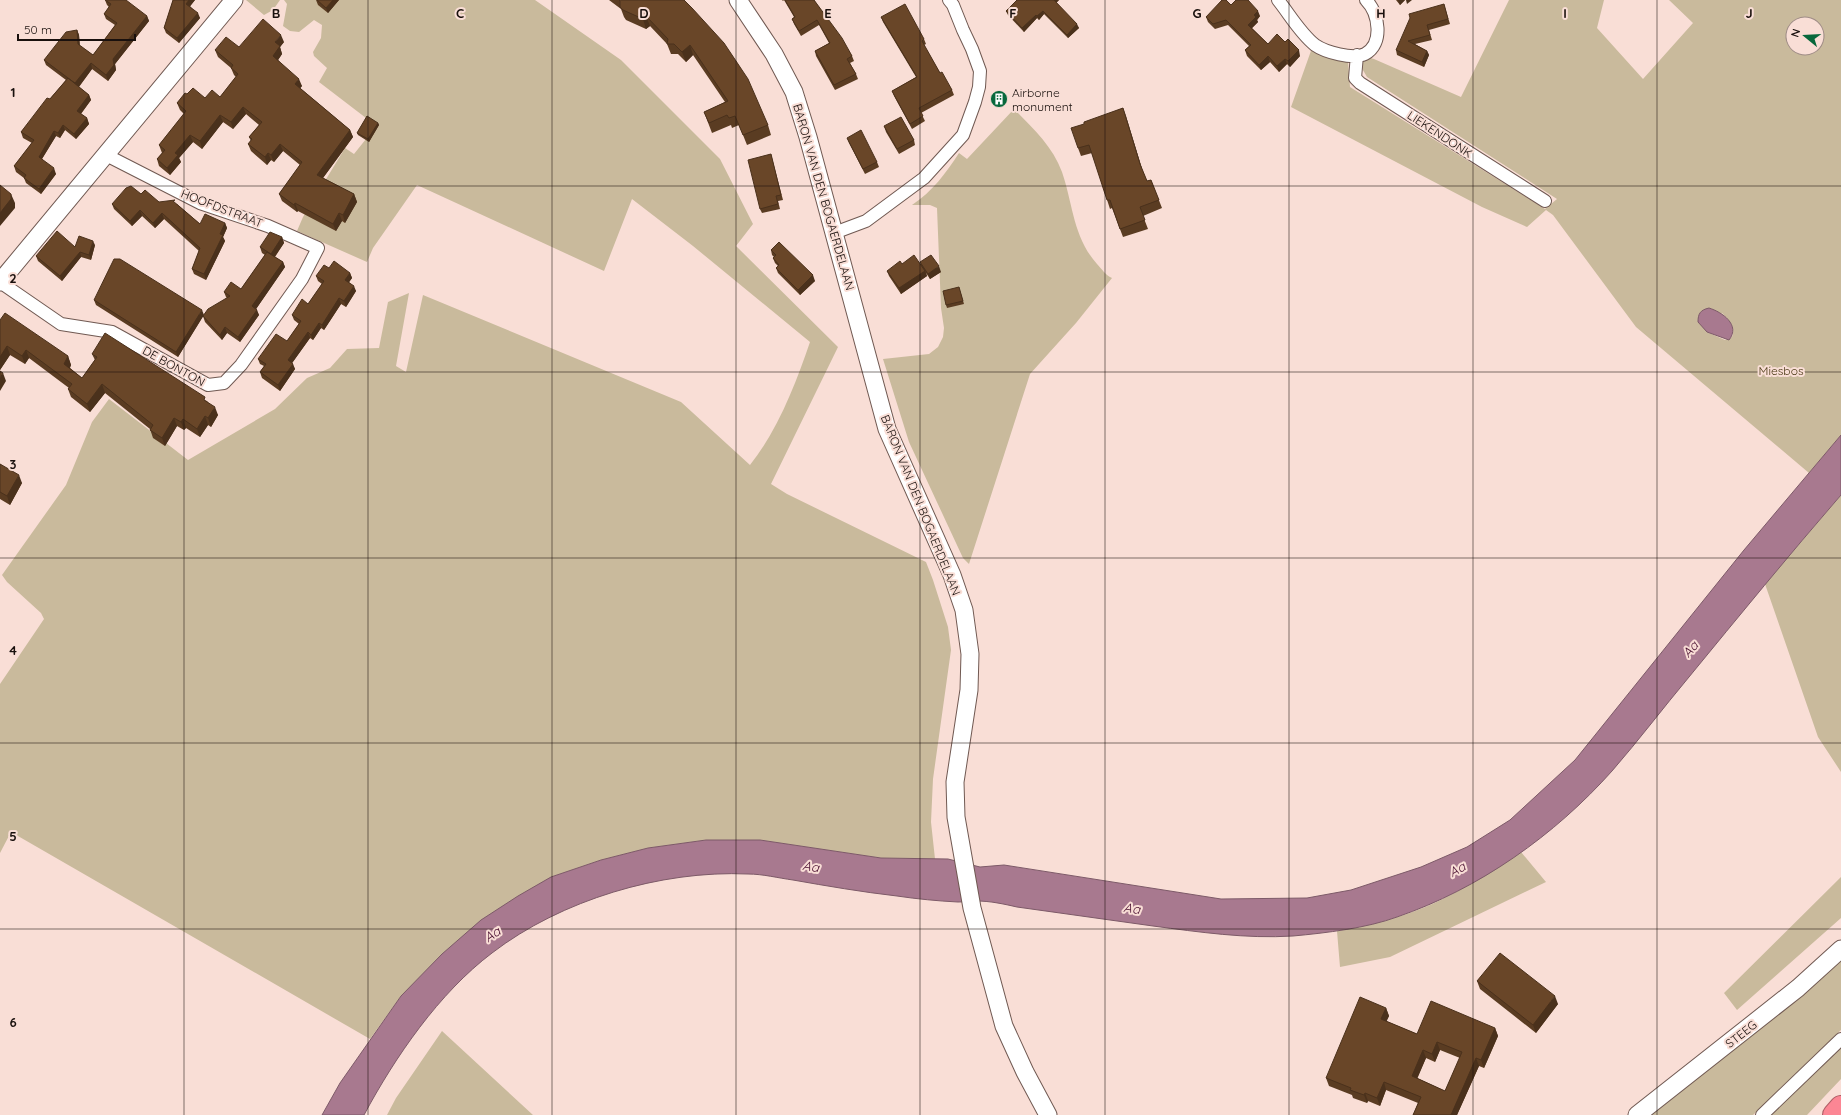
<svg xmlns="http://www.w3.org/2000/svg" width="1841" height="1115" viewBox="0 0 1841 1115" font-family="Quicksand,sans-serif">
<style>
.green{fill:#c9ba9c;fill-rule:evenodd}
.water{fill:#a8798f;stroke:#7d5a68}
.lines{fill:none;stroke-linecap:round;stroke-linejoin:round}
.street-casing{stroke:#705952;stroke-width:14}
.secondary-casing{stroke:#705952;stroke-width:19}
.highway-casing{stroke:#ad5d65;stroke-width:24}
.street{stroke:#fff;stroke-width:12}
.secondary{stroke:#fff;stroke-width:17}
.highway{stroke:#fc8694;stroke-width:22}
.wall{fill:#5a3c22;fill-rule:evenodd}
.shaded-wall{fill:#4a311c}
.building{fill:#694628;stroke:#4a311c;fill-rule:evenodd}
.grid{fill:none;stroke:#19100d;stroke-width:1;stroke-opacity:0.55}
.labels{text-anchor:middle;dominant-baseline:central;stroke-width:4;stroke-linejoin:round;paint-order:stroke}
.poi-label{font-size:12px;fill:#19100d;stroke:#f9ded6;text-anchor:start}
.street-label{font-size:12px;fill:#19100d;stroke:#f9ded6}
.park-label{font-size:12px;fill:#45340f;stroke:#f9ded6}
.water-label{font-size:13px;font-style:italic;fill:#4b1132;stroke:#f9ded6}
.grid-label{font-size:13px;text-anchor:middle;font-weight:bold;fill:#19100d;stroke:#f9ded6;stroke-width:4;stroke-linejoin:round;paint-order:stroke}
</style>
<rect width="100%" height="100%" fill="#f9ded6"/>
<path class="green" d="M246 0H280L273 10 264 15Z
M284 0H535L621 60 720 159 753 224 736 246 838 347 771 484 787 494 926 562 933 580 948 627 951 650 933 779 931 822 935 859 881 858 760 840H706L648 848 601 860 551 877 401 996 370 1039 11 832 0 853V684L44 619 41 613 7 582 2 575 66 485 92 422 109 399 188 460 275 409 307 378 330 368 347 349 379 348 388 302 409 293 396 366 406 372 423 295 681 402 750 465C778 430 796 383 810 342L693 246 632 199 604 271 417 185 373 248 367 262 297 231 303 217 345 148 354 154 366 139 357 132 366 118 319 82 327 68 314 56 313 52 321 38 322 25 314 20 299 32 290 31 283 26 287 4Z
M1509 0H1604L1597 28 1643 79 1693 23 1669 0H1841V435L1809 473 1636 327 1553 215 1546 210 1527 227 1482 207 1291 107 1312 48 1323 55 1348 62 1350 87 1545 209 1557 199 1367 77 1360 65 1366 57 1374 59 1461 97ZM1793 24H1817V48H1793ZM1722 313C1729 321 1736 327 1732 337L1725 340 1707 332Z
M1014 109C1033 128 1053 147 1062 172 1073 204 1073 237 1097 264 1102 269 1105 275 1112 278L1076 323 1030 374 969 564 963 558 909 442 883 359 929 354 938 347 943 337 944 328 941 308 937 208 930 205H912C932 192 946 173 959 153L967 159Z
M1841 495V772L1818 737 1765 584Z
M1521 852 1546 882 1390 957 1340 967 1337 931C1356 927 1376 924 1394 918 1438 906 1484 877 1521 852Z
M1841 877V918L1737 1010 1724 993Z
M1841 958V1030L1753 1115H1646Z
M442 1031 533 1115H387L396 1098Z
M1841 1045V1079L1807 1115H1768Z"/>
<path class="water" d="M1709 308C1722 312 1741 325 1729 340L1707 332 1698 322C1698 314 1700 310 1709 308Z
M1841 435V495C1789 555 1739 616 1689 677 1663 708 1639 740 1612 771 1555 835 1479 889 1397 917 1367 928 1326 933 1293 936 1246 939 1199 932 1153 926 1108 920 1062 913 1017 907 1004 904 990 901 977 901 970 901 964 902 958 902 938 901 917 899 897 896 862 892 827 886 793 880 778 878 763 874 748 874 661 870 561 900 492 953 439 993 395 1057 364 1115H322L340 1083 401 996 442 954 481 920 518 896 551 877 601 860 648 848 706 840H760L881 858 948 859 980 867 1004 865 1221 899 1307 898 1351 890 1421 867 1467 847 1510 820 1575 760 1744 550Z"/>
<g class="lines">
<g class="street-casing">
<path id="street" d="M1278 0C1290 15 1300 33 1315 45 1325 52 1353 60 1365 54 1384 44 1379 13 1366 0
M1357 55 1355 78 1360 83 1545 201
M834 233 866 221 924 178 963 135 975 102 979 87 980 71 972 49 963 30 953 5 949 0
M0 282 61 324 112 332 208 385 224 383 241 365 302 279 318 248 268 226 200 203 106 155
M1762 1115 1841 1039"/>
</g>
<g class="secondary-casing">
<path id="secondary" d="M738 0 774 54 794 92 808 137 887 429 952 575 964 610 970 654 969 690 955 782 956 817 972 908 1004 1026 1025 1072 1048 1115
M0 282 234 0
M1637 1115 1798 988 1841 949"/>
</g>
<g class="highway-casing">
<path id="highway" d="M1834 1115 1841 1107"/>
</g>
<use href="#street" class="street"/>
<use href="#secondary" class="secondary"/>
<use href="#highway" class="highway"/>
</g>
<path class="wall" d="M105 0 147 16 149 21 115 64 116 70 108 81 92 69 79 87 89 95 91 100 81 114 87 118 89 124 76 139 65 130 60 138 56 136 42 159 56 174 41 194 26 183 24 178 16 172 14 166 32 143 23 138 21 132 66 80 46 65 44 60 77 30 79 35 80 46 93 55 115 25 106 19 104 14 109 7 107 5Z
M173 0H195L190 6 200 18 179 43 166 33 164 28Z
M316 0H339L328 13 318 5Z
M609 0H684L768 125 771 135 747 145 739 125 732 128 731 125 712 133 704 112 725 102 693 55 686 62 678 54H671L667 44 650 26 646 29 626 20 624 17 621 9Z
M782 0H814L852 56 854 61 850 63 856 74 858 79 835 90 816 56 815 51 829 43 819 25 801 36 794 24 792 19 794 17 784 0 783 1Z
M1017 0H1059L1056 3 1079 28 1068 38 1044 14 1039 20 1037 18 1024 32 1008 15 1006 11Z
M1396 0H1405L1400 5Z
M1444 4 1450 24 1429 30 1432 40 1415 44 1427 51 1429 55 1424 67 1397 55 1396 50Z
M1231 5 1260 16 1257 20 1258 22 1252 28 1268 44 1300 56 1290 67 1287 64 1279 72 1270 62 1261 70 1247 56 1245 50 1249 46 1228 25 1215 29 1208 22 1206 17Z
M881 17 924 39 926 44 924 45 940 73 952 90 954 95 921 113 925 121 912 129 894 96 892 91 916 77 883 22Z
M284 42 280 47 282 54 278 60 302 86 300 88 350 130 353 137 323 178 354 194 357 202 345 223 342 221 336 231 298 211 297 212 282 201 279 194 300 165 283 151 274 162 271 160 267 165 251 151 248 144 251 141 249 137 259 125 246 114 233 129 223 122 202 149 193 142 179 158 181 162 170 175 159 166 157 159 162 153 159 145 184 114 180 110 177 103 187 94 205 98 220 97 236 77 234 75 231 68 218 57 215 50Z
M1123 108 1142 169 1147 181 1151 180 1162 208 1143 216 1148 229 1123 237 1112 208 1110 209 1092 153 1081 156 1078 148 1084 124Z
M378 123 379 125 369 142 358 135 357 133Z
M884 126 914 140 915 145 899 154 886 132Z
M847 138 877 162 879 167 865 174 849 143Z
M771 154 783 200 778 201 780 209 762 213 760 209Z
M141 194 159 202 177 204 200 224 225 223 227 228 223 237 225 241 206 280 194 274 192 269 199 251 164 219 155 228 142 216 132 226 114 209 112 204Z
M282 237 284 243 275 257 283 262 285 267 256 309 259 315 240 342 227 333 222 340 205 322 203 316 178 357 96 305 94 300 204 315 227 298 226 297 224 292 241 289 265 255 262 253 260 247Z
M95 245 91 260 81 257 62 281 38 261 36 256 75 247Z
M771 250 815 281 800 295 778 273 776 268 778 266 775 263 773 258 774 257 772 255Z
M920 262 941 272 930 279 926 273 927 276 901 294 889 276 887 271 902 264 921 265Z
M329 268 350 273 352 278 349 282 356 291 346 307 341 304 324 330 321 328 313 340 310 338 292 363 295 369 280 391 262 378 260 372 264 366 260 364 258 359 287 341 299 324 294 320 292 315 308 304 322 284 318 281 316 276Z
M959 287 964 304 947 308 946 305Z
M0 320 68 356 71 365 70 368 82 378 95 360 92 354 207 401 218 415 211 427 208 425 200 437 186 428 184 430 177 426 165 446 153 438 150 429 105 393 90 412 71 397 68 389 69 388 29 358 25 364 10 355 0 370Z
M0 464 22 483 10 505 0 499Z
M1477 981 1558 1004 1536 1033 1480 989Z
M1386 1008 1389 1016 1386 1021 1417 1034 1495 1028 1498 1036 1484 1068 1479 1066 1457 1115H1413L1418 1103 1386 1090 1380 1106 1368 1101 1367 1103 1353 1098 1352 1095 1329 1086 1326 1078ZM1440 1050 1460 1058 1445 1091 1417 1078 1426 1058 1435 1062Z"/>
<path class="shaded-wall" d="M189 0H195L188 9 186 4Z
M333 0H339L328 13 326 8Z
M1054 0H1059L1055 4Z
M1398 0H1405L1400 5Z
M1406 0H1412L1407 4Z
M1043 11 1044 14 1039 20 1037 16Z
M1258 11 1260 16 1257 20 1258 22 1250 30 1248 25 1254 15Z
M198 13 200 18 179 43 177 38Z
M1036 15 1037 18 1024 32 1022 28Z
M147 16 149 21 115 64 116 70 108 81 106 75 113 59Z
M646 16 650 26 646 29 643 19Z
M1077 24 1079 28 1068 38 1067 35Z
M77 30 79 35 80 50 78 44Z
M281 35 284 42 280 47 282 54 276 63 273 56 275 42Z
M690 45 693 55 686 62 682 52Z
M1299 50 1300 56 1290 67 1288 61Z
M1427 51 1429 55 1424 67 1422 62Z
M1268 56 1270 62 1261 70 1259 65Z
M1285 59 1287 64 1279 72 1277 66Z
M91 63 92 69 77 89 75 83Z
M299 79 302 86 298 91 295 84Z
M89 95 91 100 79 116 77 111Z
M243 107 246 114 233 129 231 122Z
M1123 108 1126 116 1143 172 1140 164Z
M220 115 223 122 202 149 200 141Z
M87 118 89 124 76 139 74 134Z
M378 123 379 125 369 142 368 139Z
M63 125 65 130 60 138 58 133Z
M350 130 353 137 320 182 317 175Z
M54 131 56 136 40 162 39 157Z
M190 135 193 142 179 158 181 162 170 175 167 168 175 153Z
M280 144 283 151 274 162 271 155Z
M268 153 271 160 267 165 265 157Z
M54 168 56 174 41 194 39 189Z
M11 194 15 203V208L0 226V213Z
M354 194 357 202 345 223 343 215Z
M295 203 298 211 297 212 294 205Z
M140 210 142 216 132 226 130 221Z
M162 213 164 219 155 228 153 223Z
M339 213 342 221 336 231 333 224Z
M225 223 227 228 223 237 225 241 206 280 204 274Z
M282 237 284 243 273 259 271 254Z
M93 241 95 245 91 260 89 255Z
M80 252 81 257 62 281 60 276Z
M283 262 285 267 254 312 252 306Z
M939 266 941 272 930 279 928 274Z
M925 271 927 276 901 294 899 288Z
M350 273 352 278 347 285 345 280Z
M813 275 815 281 800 295 798 290Z
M354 286 356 291 346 307 344 301Z
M339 298 341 304 324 330 322 325Z
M202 310 204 315 178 357 176 352Z
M257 310 259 315 240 342 238 337Z
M319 323 321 328 313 340 311 335Z
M225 327 227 333 222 340 220 335Z
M308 332 310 338 290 366 288 360Z
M7 346 10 355 0 370V357Z
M26 350 29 358 25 364 22 356Z
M68 356 71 365 67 373 64 364Z
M293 364 295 369 280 391 278 385Z
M3 373 6 381 0 391V378Z
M102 384 105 393 90 412 87 404Z
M215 407 218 415 211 427 208 418Z
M205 416 208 425 200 437 197 429Z
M174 418 177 426 165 446 162 438Z
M183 419 186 428 184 430 181 422Z
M19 475 22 483 10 505 7 496Z
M1555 996 1558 1004 1536 1033 1533 1025Z
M1386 1008 1389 1016 1384 1027 1381 1019Z
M1495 1028 1498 1036 1484 1068 1481 1060Z
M1437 1042 1440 1050 1435 1062 1432 1054Z
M1423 1050 1426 1058 1415 1084 1412 1076Z
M1476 1058 1479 1066 1457 1115H1451Z
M1384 1082 1386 1090 1380 1106 1377 1098Z
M1365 1093 1368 1101 1367 1103 1364 1095Z"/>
<path class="building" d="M105 0H126L147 16 113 59 114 65 106 75 91 63 75 83 68 78 89 95 77 111 87 118 74 134 63 125 58 133 54 131 39 157 54 168 39 189 24 178 26 175 14 166 34 140 21 132 47 98 50 99 68 78 44 60 66 32 77 30 78 44 93 55 117 23 104 14 111 4Z
M173 0H189L186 4 198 13 177 38 164 28Z
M317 0H333L326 8Z
M619 0H684L692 8 724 43 748 79 768 125 743 135 735 116 729 118 727 115 709 123 704 112 728 101 690 45 682 52 674 44H667L668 39 646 16 643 19 623 10 620 7V1Z
M785 0H814L842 38 852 56 847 59 856 74 834 85 815 51 830 43 817 20 799 31 792 19 795 17Z
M1017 0H1054L1077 24 1067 35 1043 11 1037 16 1036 15 1022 28 1006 11Z
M1222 0H1226L1231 5 1236 0H1248L1258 11 1254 15 1256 17 1248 25 1268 44 1277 34 1285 42 1288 39 1299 50 1288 61 1285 59 1277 66 1268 56 1259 65 1245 50 1251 45 1226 20 1213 24 1206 17Z
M905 4 924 39 922 41 940 73 942 72 952 90 919 108 923 116 910 124 892 91 917 77 881 17Z
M1444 4 1448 19 1427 25 1430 35 1408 41 1427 51 1422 62 1396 50 1410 18 1409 14Z
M263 19 281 35 275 42 280 46 273 56 299 79 295 84 350 130 317 175 354 194 343 215 339 213 333 224 295 203 294 205 279 194 302 162 280 144 271 155 268 153 265 157 248 144 252 139 249 137 262 122 243 107 231 122 220 115 200 141 190 135 175 153 178 155 167 168 157 159 165 150 159 145 186 111 177 103 185 93 187 94 193 88 205 98 212 90 220 97 238 74 231 68 233 65 215 50 226 37 239 47Z
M1123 108 1140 164 1147 181 1151 180 1159 200 1140 207 1145 220 1120 229 1110 200H1107L1089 145 1078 148 1071 128 1084 124V122Z
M367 116 378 123 368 139 357 133Z
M901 117 914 140 897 149 884 126Z
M861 130 877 162 863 169 847 138Z
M771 154 781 195 776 196 778 204 760 209 748 160Z
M0 185 11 194V199L0 213Z
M131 186 141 194 145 190 159 202 175 200 173 201 200 224 205 214 225 223 220 234 223 235 204 274 192 269 200 248 162 213 153 223 140 210 130 221 112 204 126 188Z
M57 231 75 247 79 236 93 241 89 255 80 252 60 276 36 256Z
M270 232 282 237 271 254 260 247Z
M779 242 813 275 798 290 776 268 779 265 773 258 776 255 771 250Z
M267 252 283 262 252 306 257 310 238 337 225 327 220 335 203 316 208 309 230 296 224 292 231 282 241 289Z
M914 255 925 271 899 288 887 271 900 261 902 264Z
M931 255 939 266 928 274 920 262Z
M114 259H120L202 310 176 352 94 300Z
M334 261 350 273 345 280 354 286 344 301 339 298 322 325 319 323 311 335 308 332 288 360 293 364 278 385 260 372 266 364 258 359 276 334 287 341 301 321 292 315 302 299 308 304 324 281 316 276 324 265 329 268Z
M959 287 963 301 946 305 943 291Z
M5 313 68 356 64 364 82 378 97 357 92 354 105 333 205 397 204 400 215 407 208 418 205 416 197 429 183 419 181 422 174 418 162 438 150 430 153 425 102 384 87 404 68 389 72 384 26 350 22 356 7 346 0 357V320Z
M0 371 3 373 0 378Z
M0 464 19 475 7 496 0 492Z
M1500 953 1555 996 1533 1025 1477 981Z
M1360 997 1386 1008 1381 1019 1417 1034 1431 1001 1495 1028 1481 1060 1476 1058 1451 1115H1413L1421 1097 1384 1082 1377 1098 1365 1093 1364 1095 1350 1090 1351 1088 1326 1078ZM1437 1042 1462 1052 1445 1091 1412 1076 1423 1050 1432 1054Z"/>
<path class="grid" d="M184 0V1115M368 0V1115M552 0V1115M736 0V1115M920 0V1115M1105 0V1115M1289 0V1115M1473 0V1115M1657 0V1115M0 186H1841M0 372H1841M0 558H1841M0 743H1841M0 929H1841"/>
<defs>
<g id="building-disc" transform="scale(0.9)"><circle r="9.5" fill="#08683c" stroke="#f9ded6"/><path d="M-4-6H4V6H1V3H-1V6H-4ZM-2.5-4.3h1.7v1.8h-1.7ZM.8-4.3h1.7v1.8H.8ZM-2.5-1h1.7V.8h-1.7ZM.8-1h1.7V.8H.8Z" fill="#fff"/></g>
</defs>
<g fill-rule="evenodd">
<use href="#building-disc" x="999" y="99"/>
</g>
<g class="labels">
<g class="poi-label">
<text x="1012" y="92">Airborne<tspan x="1012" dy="14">monument</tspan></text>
</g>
<g class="street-label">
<text transform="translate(1440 134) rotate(33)">LIEKENDONK</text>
<text transform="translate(824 197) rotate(74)">BARON VAN DEN BOGAERDELAAN</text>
<text transform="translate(222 208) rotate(21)">HOOFDSTRAAT</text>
<text transform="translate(174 366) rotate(29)">DE BONTON</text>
<text transform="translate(921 505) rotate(68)">BARON VAN DEN BOGAERDELAAN</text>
<text transform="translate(1741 1034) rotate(-38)">STEEG</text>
</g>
<g class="park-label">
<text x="1781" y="370">Miesbos</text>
</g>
<g class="water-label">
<text transform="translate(1690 649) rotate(-50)">Aa</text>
<text transform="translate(811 866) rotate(9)">Aa</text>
<text transform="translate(1457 869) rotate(-30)">Aa</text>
<text transform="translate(1132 908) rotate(8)">Aa</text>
<text transform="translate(492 934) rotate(-34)">Aa</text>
</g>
</g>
<g class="grid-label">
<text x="276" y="18">B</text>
<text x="460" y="18">C</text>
<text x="644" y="18">D</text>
<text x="828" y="18">E</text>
<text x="1013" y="18">F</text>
<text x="1197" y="18">G</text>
<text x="1381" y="18">H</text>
<text x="1565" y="18">I</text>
<text x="1749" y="18">J</text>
<text x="13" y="97">1</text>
<text x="13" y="283">2</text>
<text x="13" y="469">3</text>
<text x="13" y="655">4</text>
<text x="13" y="841">5</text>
<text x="13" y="1027">6</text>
</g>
<g transform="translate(1805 36) rotate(288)"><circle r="19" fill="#f9ded6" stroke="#9f8c86"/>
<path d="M0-3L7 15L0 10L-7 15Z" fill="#08683c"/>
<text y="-6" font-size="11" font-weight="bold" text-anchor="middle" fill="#19100d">N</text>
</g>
<path d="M18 34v6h117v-6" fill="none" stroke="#19100d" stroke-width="2"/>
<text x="24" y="34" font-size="12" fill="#19100d" stroke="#f9ded6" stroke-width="3" paint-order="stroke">50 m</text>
</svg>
